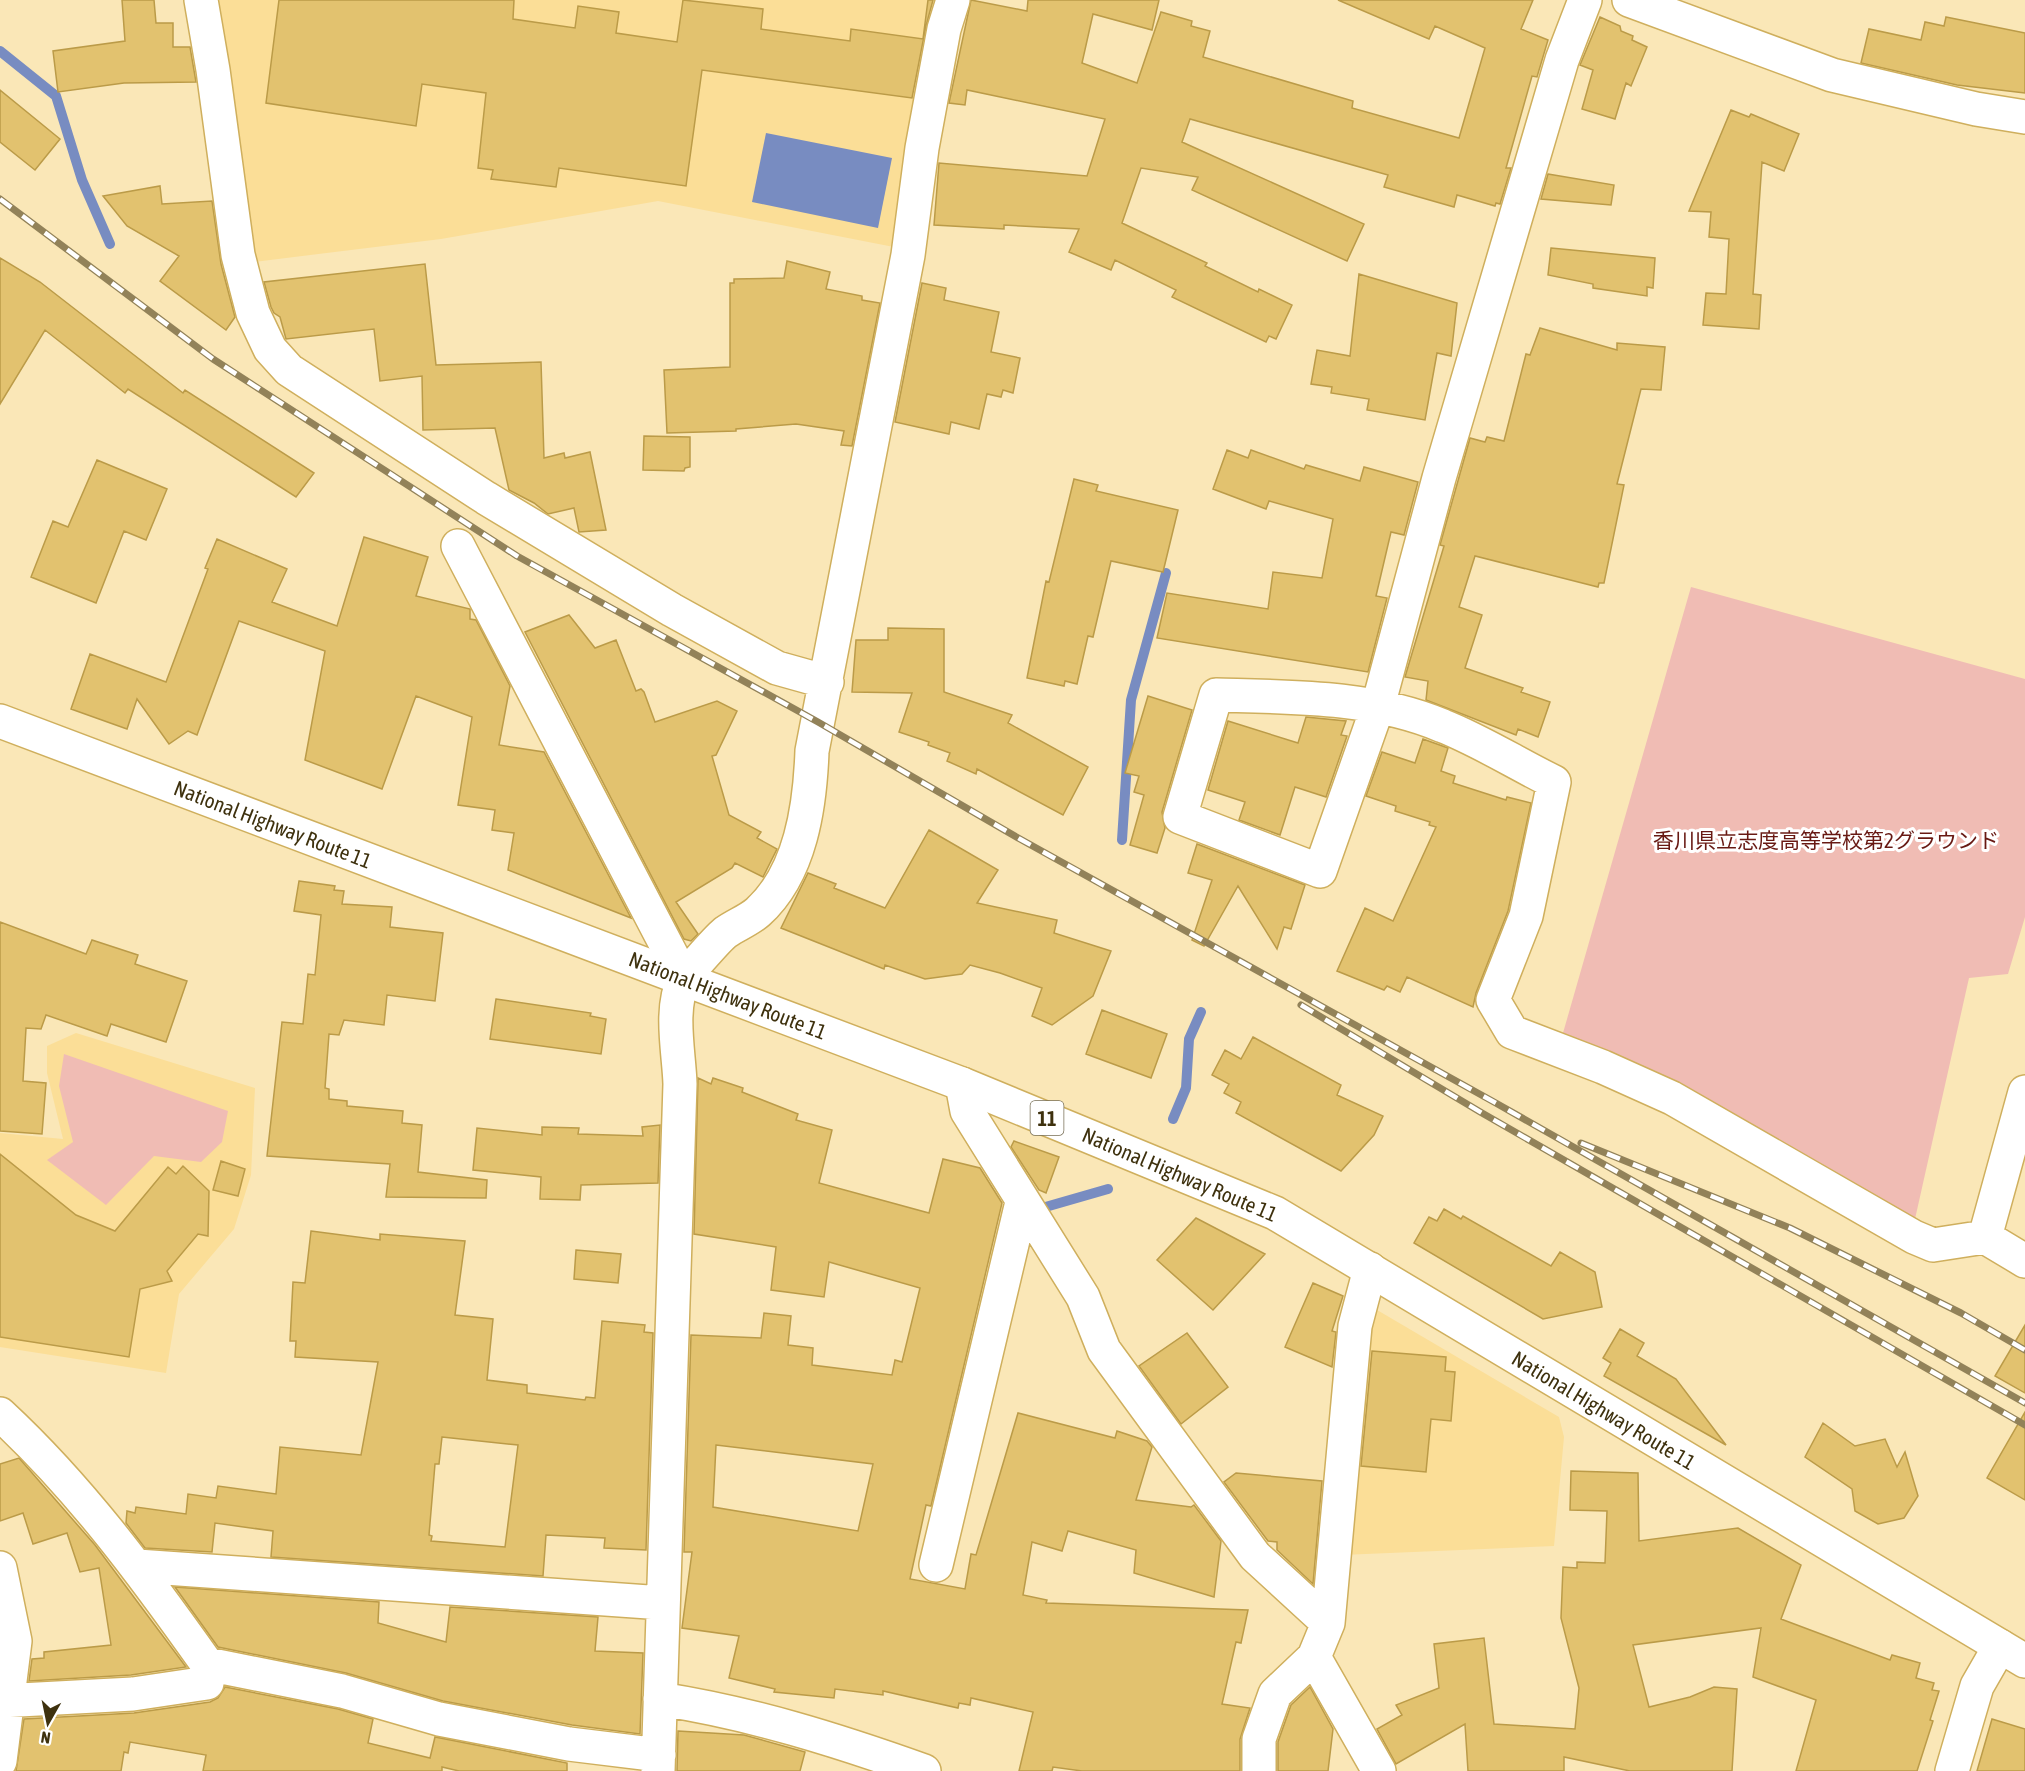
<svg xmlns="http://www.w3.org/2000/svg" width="2025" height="1771" viewBox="0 0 2025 1771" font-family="'Asap Condensed','Noto Sans JP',sans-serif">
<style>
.built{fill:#fbde97}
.green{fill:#f0bcb4}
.water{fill:#788cc1}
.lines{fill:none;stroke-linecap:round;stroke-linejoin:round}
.stream{stroke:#788cc1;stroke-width:10}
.building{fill:#e2c26f;stroke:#bb9b48;stroke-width:1.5;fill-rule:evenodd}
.minor-casing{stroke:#cfaf5d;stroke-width:36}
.secondary-casing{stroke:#cfaf5d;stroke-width:36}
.trunk-casing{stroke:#cfaf5d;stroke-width:36}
.minor{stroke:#fff;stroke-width:33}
.secondary{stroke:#fff;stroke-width:33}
.trunk{stroke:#fff;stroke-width:33}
.rail-casing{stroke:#928259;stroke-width:7}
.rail{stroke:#fff;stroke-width:4.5;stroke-dasharray:14;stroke-linecap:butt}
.labels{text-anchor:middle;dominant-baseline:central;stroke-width:6;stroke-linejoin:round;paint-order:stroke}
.shield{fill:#fff;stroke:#786f56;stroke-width:1.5}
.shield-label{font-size:20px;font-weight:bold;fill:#3e310e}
.street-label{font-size:21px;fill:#3e310e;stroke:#fff}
.park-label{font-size:21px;fill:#681913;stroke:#fff}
</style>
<rect width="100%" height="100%" fill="#fae7b7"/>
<path class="built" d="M213 0H944L899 248 658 201 441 239 253 262Z
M76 1033 255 1088 251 1175 234 1229 179 1294 166 1373 0 1347V1133L63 1139 47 1073V1046Z
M1372 1307 1559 1417 1564 1437 1554 1546 1342 1555Z"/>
<path class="green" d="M1691 587 2025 679V917L2008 974 1969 978 1915 1219 1685 1086 1563 1033Z
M64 1054 228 1111 222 1142 201 1162 154 1156 106 1205 47 1160 73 1142 59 1086Z"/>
<path class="water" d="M766 133 892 158 878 228 752 202Z"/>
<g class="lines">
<path class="stream" d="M0 51 56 96 82 180 110 244
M1122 840 1131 700 1166 573
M1173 1119 1186 1088 1189 1039 1201 1012
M1035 1210 1108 1189"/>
</g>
<path class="building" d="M122 0H154L156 23H173V47H190L196 82 124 83 58 92 53 51 125 41Z
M279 0H514L513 19 575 28 578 6 619 12 616 33 677 42 683 0 763 9 761 29 850 41 851 29 923 39 928 0H933L926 26 912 98 702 70 686 186 559 168 556 187 491 179 493 170 478 168 486 93 422 84 416 126 266 103Z
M971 0 1027 11 1028 0H1159L1152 30 1093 14 1082 63 1137 83 1161 12 1192 21 1191 26 1210 31 1203 57 1353 101 1352 108 1459 138 1485 48 1435 26 1429 39 1338 0H1533L1521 29 1548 40 1537 77 1532 76 1506 168H1511L1500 204 1496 203 1495 206 1457 195 1454 207 1384 187 1388 175 1190 119 1182 142 1364 224 1347 261 1192 190 1198 177 1141 168 1122 223 1207 263 1205 266 1258 292 1259 289 1292 305 1276 339 1269 336 1266 342 1172 297 1176 290 1115 260 1111 270 1069 252 1079 229 1004 225V229L934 225 939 163 1087 176 1105 119 967 90 965 105 949 103Z
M1600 17 1620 26 1621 31 1633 36 1632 40 1647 47 1631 86 1626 83 1615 119 1582 109 1593 70 1580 65Z
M1946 17 2025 33V93L1957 85 1861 63 1869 29 1921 40 1925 22 1944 26Z
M0 90 60 139 35 170 0 142Z
M1731 110 1749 117 1751 114 1799 134 1784 171 1762 162 1753 294 1761 295 1759 329 1703 325 1706 293 1726 294 1729 239 1709 237 1711 212 1689 211Z
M1548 174 1614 185 1611 205 1541 199Z
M160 186 162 204 212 201 221 264 235 317 226 330 160 281 179 256 127 226 103 196Z
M1551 248 1655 258 1653 288 1647 287V296L1593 288V284L1548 275Z
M0 258 40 282 183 393 185 390 314 473 296 497 128 389 125 393 45 330 0 404Z
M787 261 830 272 826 289 862 296V300L880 303 852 446 841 445 844 431 796 424 736 429V431L667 433 664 370 730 367V283H734V279L784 278Z
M425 264 436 365 541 362 544 458 564 453 565 458 590 452 606 530 579 532 574 508 548 514 534 503 509 490 495 428 423 430 422 376 380 381 374 329 286 339 280 317 274 313 271 307 264 282Z
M1359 274 1457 303 1451 356 1437 353 1425 420 1367 410 1369 399 1331 393 1332 387 1311 384 1317 350 1350 356Z
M922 283 946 288 944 300 999 312 991 352 1020 358 1013 393 1003 390 1001 397 987 394 979 429 951 422 949 434 895 422Z
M1540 328 1617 350V343L1665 347 1661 390 1641 389 1617 484 1624 485 1604 583H1599L1598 587 1475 556 1459 607 1482 615 1465 668 1523 688 1521 692 1550 702 1538 737 1518 729 1516 735 1426 700 1428 681 1405 677 1444 546 1440 545 1470 438 1485 442 1487 437 1504 441 1526 354 1530 355Z
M644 436 690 437V467L685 468 684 471 643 470Z
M1227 450 1248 458 1251 450 1304 469 1306 465 1360 481 1364 467 1418 482 1404 535 1391 532 1376 596 1387 598 1368 672 1157 638 1167 593 1268 609 1273 572 1322 578 1333 519 1269 501 1266 509 1213 489Z
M97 460 167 489 146 540 124 531 96 603 31 577 53 521 68 527Z
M1074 479 1098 485 1096 491 1178 510 1163 572 1111 561 1093 637 1088 636 1077 684 1065 681 1064 686 1027 678 1046 581 1049 582Z
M364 537 428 557 416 596 470 609V619L476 620 510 686 499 745 544 752 631 918 508 870 514 833 492 830 495 810 458 805 472 717 416 696 382 789 305 760 325 651 239 621 197 735 188 731 169 744 137 699 127 729 71 709 90 654 166 682 208 569 205 568 217 539 287 569 272 602 337 626Z
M569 615 595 648 616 640 636 691 641 689 644 692 655 722 717 701 737 711 716 755 712 756 729 815 761 832 757 838 777 849 763 877 735 863 732 868 676 902 698 934 691 941 684 939 525 632Z
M888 628 944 629V692L1012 715 1008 723 1088 767 1063 815 977 769 976 774 947 761 950 753 928 745 929 742 899 732 912 693 852 692 856 640H888Z
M1148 696 1192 710 1162 812 1165 828 1157 853 1130 845 1144 795 1134 792 1139 776 1125 773Z
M1306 717 1346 721 1341 735 1347 736 1326 797 1295 787 1280 835 1239 820 1245 802 1208 790 1228 721 1298 743Z
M1423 739 1448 748 1441 771 1455 776 1453 783 1506 800 1507 797 1531 803 1508 911 1476 993 1473 1007 1407 977 1400 992 1387 986 1384 990 1337 971 1365 908 1393 921 1436 827 1429 825 1430 822 1395 811 1396 806 1366 796 1382 752 1415 763Z
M929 830 998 870 977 903 1057 920 1054 933 1111 951 1093 996 1052 1025 1032 1016 1042 988 1000 973 970 965 962 974 925 979 885 965 884 969 781 928 808 873 836 884 834 888 885 908Z
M1197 844 1305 885 1291 929 1284 927 1277 949 1238 886 1204 946 1192 940 1212 880 1188 873Z
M299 881 335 886 334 890 344 891 342 904 392 907 390 927 443 933 435 1001 387 995 384 1025 344 1020 339 1035 329 1034 325 1088 329 1089V1099L347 1101V1106L403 1111 402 1123 422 1125 418 1172 487 1180 486 1198 386 1197 390 1164 267 1156 282 1022 303 1024 308 974 315 975 321 915 294 911Z
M0 922 86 954 92 940 138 955 135 964 187 981 166 1042 111 1024 107 1036 46 1015 41 1029 26 1028 23 1081 46 1083 42 1134 0 1131Z
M496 999 591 1013 590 1016 606 1019 601 1054 490 1039Z
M1102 1010 1167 1034 1151 1078 1086 1054Z
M1253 1037 1341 1085 1337 1095 1383 1116 1374 1135 1341 1171 1236 1113 1241 1102 1224 1093 1229 1084 1212 1075 1225 1050 1241 1059Z
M698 1078 711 1084 713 1078 743 1088 742 1092 798 1114 796 1120 832 1130 819 1183 929 1213 943 1159 980 1168 1002 1203 931 1506 926 1505 910 1579 965 1589 971 1554 976 1555 1018 1413 1115 1438 1117 1431 1147 1441 1152 1447 1136 1500 1191 1507 1194 1505 1221 1541 1214 1597 1134 1573 1136 1550 1068 1531 1062 1551 1032 1542 1023 1595 1047 1600 1046 1603 1248 1610 1241 1643 1236 1642 1222 1704 1250 1708 1240 1739V1771H1082L1053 1767 1052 1771H1019L1033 1712 971 1698 970 1705 959 1703 958 1708 883 1691V1695L835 1689 834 1698 774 1692 775 1689 729 1678 739 1636 682 1628 692 1552H684L691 1335 761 1338 764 1313 791 1316 788 1345 813 1348 812 1365 892 1375 895 1360 902 1362 920 1288 829 1262 824 1297 771 1290 776 1247 694 1234ZM716 1445 873 1464 858 1531 713 1507Z
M660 1125 658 1183 581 1185 580 1200 540 1199 541 1177 473 1170 477 1128 542 1135V1127L579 1128 578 1134 643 1136 642 1127Z
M1014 1141 1059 1157 1046 1193 1039 1190 1011 1147Z
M0 1154 76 1215 115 1231 168 1167 176 1174 183 1166 209 1191 208 1236 198 1234 167 1271 172 1281 140 1289 129 1357 0 1337Z
M221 1161 245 1169 238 1196 213 1190Z
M1444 1209 1461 1219 1463 1216 1551 1266 1560 1252 1595 1272 1602 1307 1543 1319 1414 1243 1429 1217 1437 1221Z
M1196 1218 1265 1254 1213 1310 1157 1260Z
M311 1231 380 1240V1234L465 1241 455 1315 493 1319 487 1380 527 1385V1393L585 1400 586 1397 595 1398 602 1321 645 1325 644 1332 653 1333 646 1550 604 1548 605 1538 546 1535 543 1576 271 1557 273 1531 215 1523 212 1552 145 1548 126 1523 127 1511 135 1513 136 1507 186 1514 188 1494 216 1498 218 1486 276 1494 280 1447 361 1455 378 1362 295 1357 296 1341H290L293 1282 305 1283ZM442 1437 518 1445 505 1547 431 1541 432 1536 429 1535 435 1464H439Z
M576 1250 621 1254 618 1283 574 1279Z
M1313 1283 1343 1296 1332 1331 1336 1332 1332 1367 1285 1347Z
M2025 1325V1393L1995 1376Z
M1620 1329 1644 1343 1637 1356 1676 1379 1726 1445 1604 1376 1611 1363 1603 1358Z
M1187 1333 1228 1387 1181 1424 1139 1366Z
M1372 1351 1446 1357 1445 1371 1455 1372 1451 1421 1431 1419 1426 1472 1361 1466Z
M2025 1412V1500L1987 1478Z
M1823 1423 1855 1446 1885 1439 1897 1467 1905 1452 1918 1496 1904 1518 1878 1524 1855 1511 1852 1489 1805 1457Z
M19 1458 95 1545 186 1667 131 1675 29 1681 32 1659 44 1658V1652L111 1645 99 1568 80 1572 67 1533 33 1544 23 1513 0 1521V1464Z
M1571 1471 1638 1473 1639 1541 1738 1528 1801 1565 1781 1619 1890 1660 1892 1655 1920 1663 1916 1678 1934 1683 1932 1690 1939 1691 1930 1720 1933 1721 1917 1771H1796L1816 1700 1753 1677 1761 1628 1633 1645 1649 1707 1690 1697 1714 1687 1737 1689 1732 1771H1630L1564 1757V1771H1468L1465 1724 1396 1764 1377 1729 1402 1715 1396 1705 1439 1688 1434 1644 1484 1638 1494 1724 1575 1729 1579 1688 1561 1618 1563 1567 1577 1568V1562L1605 1563 1607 1511 1570 1510Z
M1236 1473 1322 1481 1313 1584 1277 1550V1542L1268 1541 1224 1482Z
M175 1587 379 1602 378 1623 446 1642 450 1607 598 1617 595 1651 643 1653 640 1734 572 1725 443 1701 346 1673 218 1647Z
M225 1687 338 1709 373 1719 368 1743 430 1758 435 1737 567 1763V1771H459L442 1767V1771H203L206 1755 130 1742 128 1753 124 1752 121 1771H16L24 1719 134 1713 210 1702 218 1698Z
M1310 1687 1333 1729 1328 1771H1278V1742L1291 1705Z
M1992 1719 2025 1729V1771H1977Z
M678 1731 744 1735 805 1752 800 1771H677Z"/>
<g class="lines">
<g class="minor-casing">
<path id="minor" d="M201 0 213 70 238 255 253 313 270 349 289 370 486 498 672 610 777 668 827 682
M1585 0 1562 60 1439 478 1378 706 1320 871 1180 817 1216 695C1291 697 1373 696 1443 726 1481 741 1517 764 1554 782L1526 916 1493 1000 1512 1032 1603 1067 1672 1098 1914 1237 1933 1245 1985 1237
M1629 0 1832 75 1976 109 2025 117
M458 546 684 979
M962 1084 967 1111 1083 1297 1104 1350 1255 1556 1328 1623
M2025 1092 1985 1237 2025 1261
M0 1414C80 1488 144 1575 207 1664
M936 1565 1022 1202
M137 1566 663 1603
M0 1568 15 1641 0 1761
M1314 1657 1379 1771
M660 1699C751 1713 837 1740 924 1771
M0 1701 133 1694 207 1683V1664L342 1691 439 1719 569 1744 659 1755
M658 1771 680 1084C679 1052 669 1009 684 979 687 973 720 936 726 932 736 925 749 920 758 912 801 873 810 806 812 751L908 255 922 148 944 29 953 0
M1259 1771V1739L1275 1694 1314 1657 1328 1623 1355 1326 1370 1269"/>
</g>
<g class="secondary-casing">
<path id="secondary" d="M1952 1771 1977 1686 2000 1646"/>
</g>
<g class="trunk-casing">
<path id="trunk" d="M0 721 962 1084 1275 1213 2025 1661"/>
</g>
<use href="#minor" class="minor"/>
<use href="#secondary" class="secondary"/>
<use href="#trunk" class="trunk"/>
<g class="rail-casing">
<path id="rail" d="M0 199 213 359 517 556 818 722 1020 839 1494 1102 2025 1403
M1301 1005 1482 1113 2025 1425
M1581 1143 1790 1228 1961 1313 2025 1350"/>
</g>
<use href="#rail" class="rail"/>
</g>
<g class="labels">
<rect class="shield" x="1030.5" y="1101" width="33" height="34" rx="4.5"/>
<g class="shield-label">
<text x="1047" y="1118">11</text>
</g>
<g class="street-label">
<text transform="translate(273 824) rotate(21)">National Highway Route 11</text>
<text transform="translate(728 995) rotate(21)">National Highway Route 11</text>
<text transform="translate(1180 1174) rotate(23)">National Highway Route 11</text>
<text transform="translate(1604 1410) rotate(31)">National Highway Route 11</text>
</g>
<g class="park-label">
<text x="1826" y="840">香川県立志度高等学校第2グラウンド</text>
</g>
</g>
<g transform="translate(48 1723) rotate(189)" stroke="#ffffff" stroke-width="4.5" paint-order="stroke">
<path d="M0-4.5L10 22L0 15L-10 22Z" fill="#3e310e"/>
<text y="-9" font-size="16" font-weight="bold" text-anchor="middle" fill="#3e310e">N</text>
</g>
</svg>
